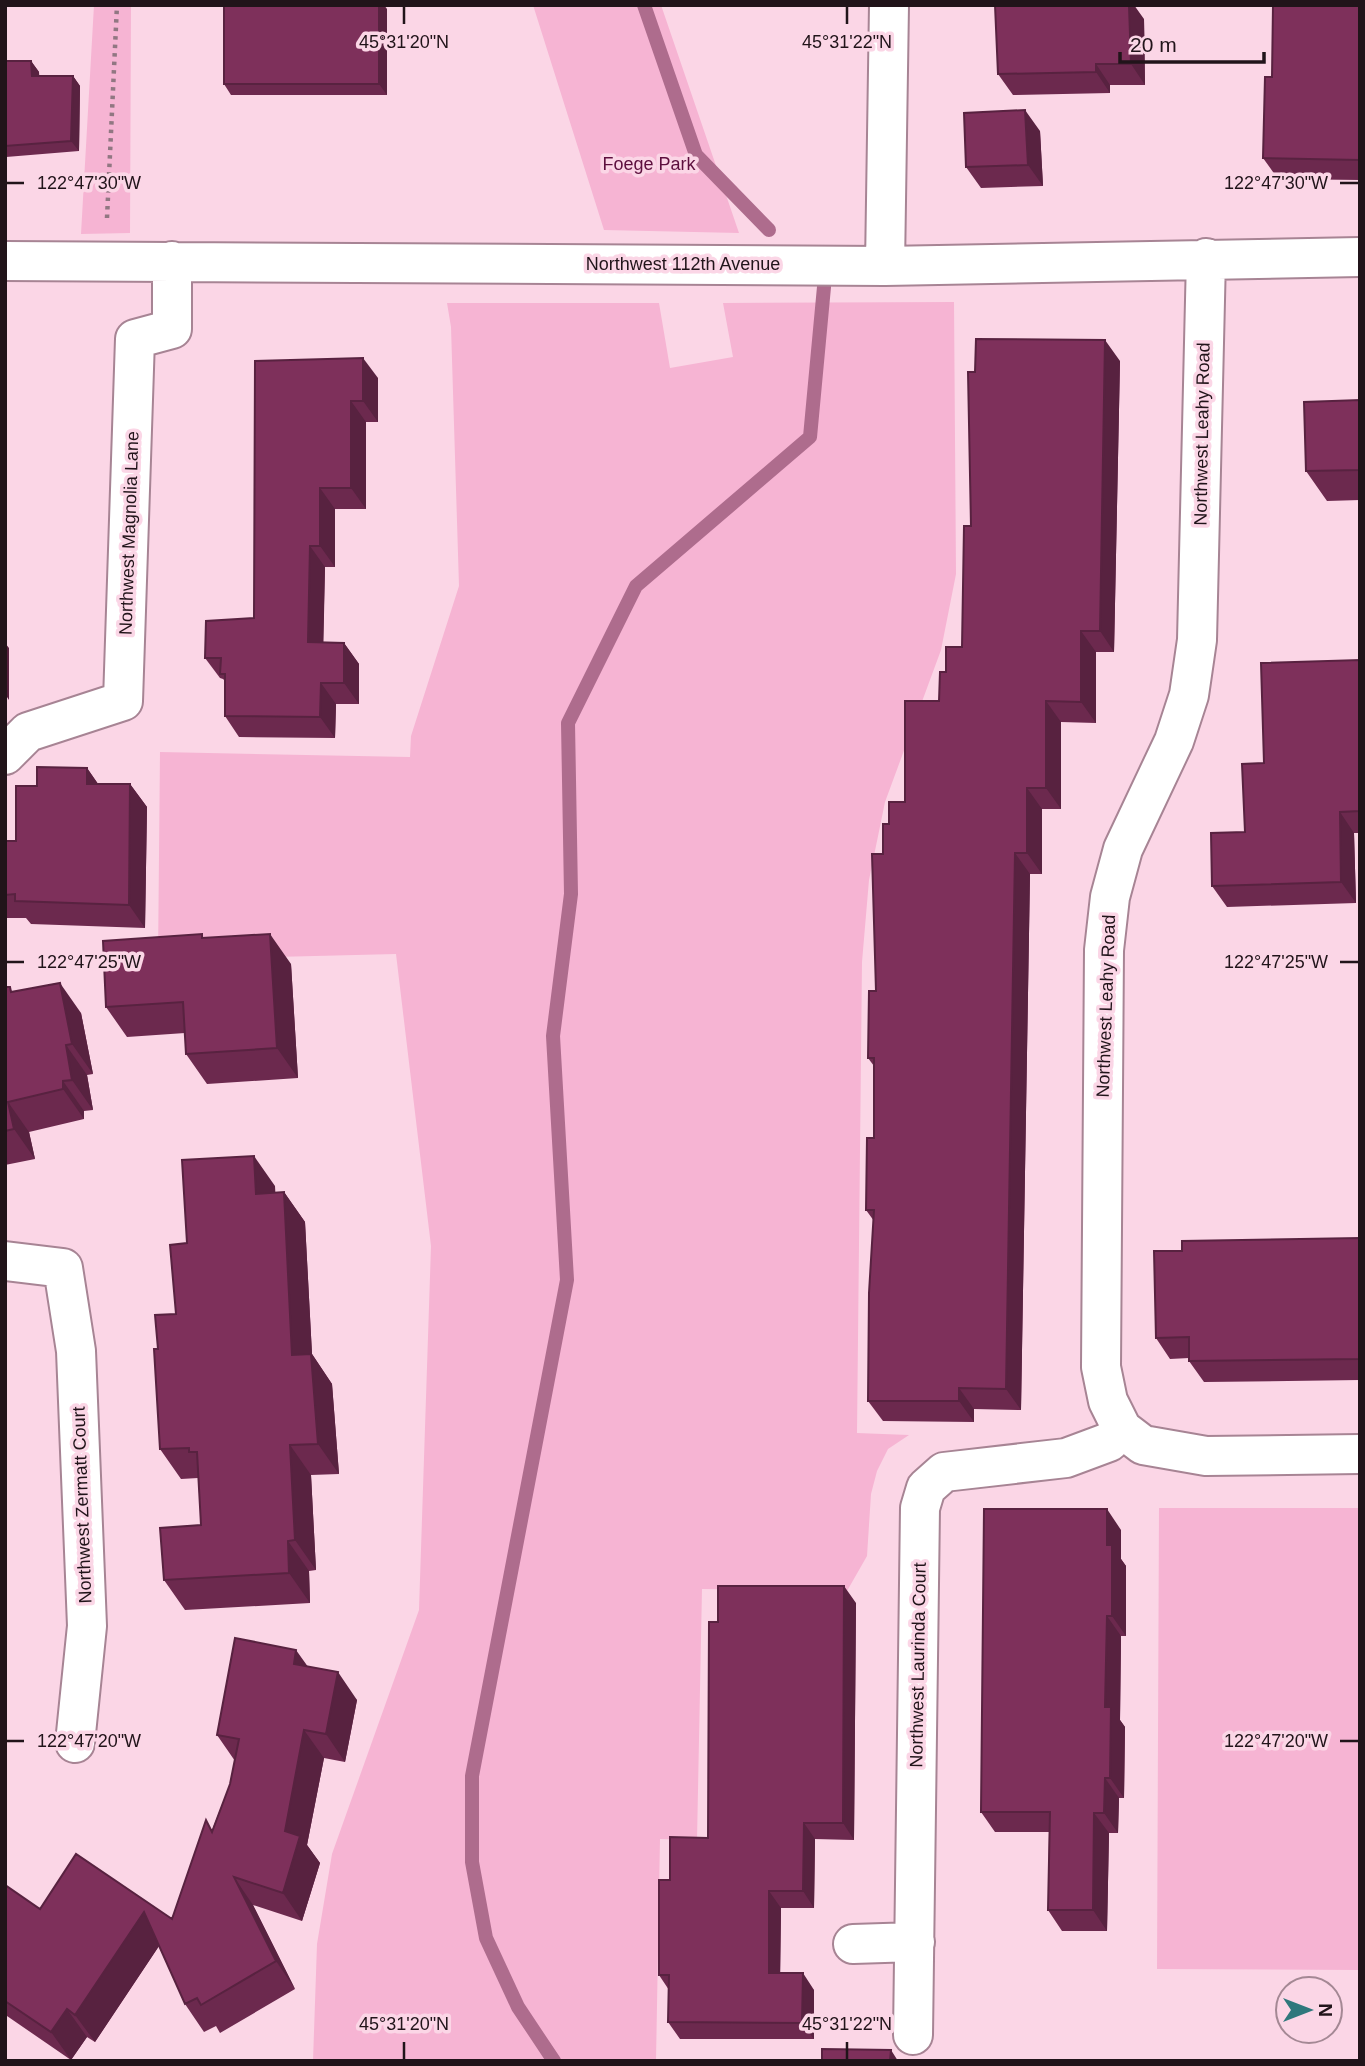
<svg xmlns="http://www.w3.org/2000/svg" width="1365" height="2066" viewBox="0 0 1365 2066" font-family="Arial,sans-serif">
<style>
.green{fill:#f6b4d3}
.lines{fill:none;stroke-linecap:round;stroke-linejoin:round}
.stream{stroke:#ae6c8d;stroke-width:14}
.minor-casing{stroke:#a78494;stroke-width:42}
.path{stroke:#917782;stroke-width:4.5;stroke-dasharray:3.5 5;stroke-linecap:butt}
.minor{stroke:#fff;stroke-width:38}
.wall{fill:#6c294e}
.shaded-wall{fill:#582240}
.building{fill:#7e305b;stroke:#582240;stroke-width:2}
.ticks{fill:none;stroke:#21141a;stroke-width:2.5}
.labels{text-anchor:middle;dominant-baseline:central;stroke-width:7;stroke-linejoin:round;paint-order:stroke}
.park-label{font-size:18px;fill:#5d0f3e;stroke:#fbd6e6}
.street-label{font-size:18px;fill:#21141a;stroke:#fbd6e6}
.ticks-label{font-size:18px;text-anchor:middle;fill:#21141a;stroke:#fbd6e6;stroke-width:7;stroke-linejoin:round;paint-order:stroke}
</style>
<rect width="100%" height="100%" fill="#fbd6e6"/>
<path class="green" d="M94 5H131L130 233 81 234Z
M533 5H661L739 233 604 230Z
M954 302 956 574 941 650 885 802 869 880 862 962 857 1433 909 1435 888 1449 877 1471 871 1494 867 1556 847 1591 702 1589 697 1840 660 1839 656 2061H313L317 1944 332 1854 419 1610 431 1246 396 954 158 960 160 752 410 757 411 736 459 586 451 327 447 303H659L670 368 733 357 723 303Z
M1159 1508H1360V1970L1157 1969Z"/>
<g class="lines">
<path class="stream" d="M644 5 696 155 769 230
M554 2061 518 2007 486 1938 472 1862V1776L567 1280 553 1036 571 894 568 723 636 586 810 437 824 287"/>
<g class="minor-casing">
<path id="minor" d="M5 261 885 266 1360 257
M885 266 889 5
M5 755 28 732 123 701 135 339 172 329V261
M5 1261 63 1268 76 1351 87 1626 75 1743
M1122 1429 1108 1401 1101 1367 1104 950 1110 897 1123 849 1174 741 1189 695 1197 640 1206 258
M853 1944 915 1942
M913 2035 920 1508 926 1488 944 1472 1066 1458 1109 1442 1122 1429 1143 1445 1206 1456 1360 1454"/>
</g>
<path class="path" d="M107 218 117 5"/>
<use href="#minor" class="minor"/>
</g>
<path class="wall" d="M1360 5V180L1278 179 1263 158 1272 77Z
M387 9V95H231L224 84Z
M1144 19 1145 85H1110V93L1013 95 998 74Z
M5 61H31L39 72V76H73L80 86 79 151 6 157V164H5Z
M1040 131 1043 186 981 188 966 167Z
M255 361 378 378V422H366V509H335V567H325L323 643H344L359 664V704H336L335 738 239 737 225 716V681L223 679 220 678 205 658 254 618Z
M1120 361 1114 652H1096V723L1061 722V809H1042V874H1030L1021 1410 974 1409V1422L883 1421 868 1401 874 1221 866 1210 874 1138V1066L868 1058 876 991 883 854 889 824 905 802 939 701 946 672 962 647 971 526Z
M1360 400V500L1327 501 1306 471Z
M1360 660V833H1354L1356 903 1227 907 1212 886 1245 832 1264 763Z
M87 768 98 784H130L147 807 145 928 31 924 26 918H5V841H16L37 786Z
M205 938 291 964 298 1078 207 1084 186 1054 185 1033 127 1037 106 1007Z
M5 987 13 992 81 1013 93 1074 87 1075 93 1110 84 1111V1119L29 1132 35 1159 5 1165Z
M275 1186V1192H284L305 1222 312 1354 332 1384 339 1474 311 1475 316 1570 309 1571 310 1603 185 1610 164 1580 201 1525 198 1478 181 1479 160 1449 158 1349 176 1314 187 1243Z
M1360 1238V1380L1204 1382 1189 1361V1358L1170 1359 1156 1338 1182 1251Z
M1121 1530V1559L1126 1566V1636H1121L1120 1720 1125 1727 1124 1798H1119L1118 1833H1109L1107 1931H1062L1048 1910 1049 1832H995L981 1812Z
M856 1603 854 1840 815 1839 814 1908H781L780 1973 814 1990V2039H680L668 2022 669 1990 659 1975 670 1880 708 1838 718 1622Z
M308 1667 357 1700 345 1762 324 1758 307 1845 320 1863 302 1921 253 1905 295 1989 220 2033 216 2026 204 2032 185 2004 159 1946 95 2042 87 2037 71 2060 7 2016 5 2019V1885L40 1909 172 1919 212 1830 230 1784 235 1761 217 1735Z"/>
<path class="shaded-wall" d="M379 5H384L387 9V95L379 84Z
M1129 5H1134L1144 19 1145 85 1131 64Z
M31 61 39 72 40 87 32 76Z
M1096 64 1110 85V93L1096 72Z
M73 76 80 86 79 151 71 141Z
M1025 110 1040 131 1043 186 1028 165Z
M1105 340 1120 361 1114 652 1100 631Z
M363 358 378 378V422L363 401Z
M351 401 366 422V509L351 488Z
M320 488 335 509V567L320 546Z
M310 546 325 567 323 663 308 642Z
M1081 631 1096 652V723L1081 702Z
M5 643 9 648V700L5 694Z
M344 643 359 664V704L344 683Z
M321 683 336 704 335 738 320 717Z
M1046 701 1061 722V809L1046 788Z
M87 768 103 791 87 784Z
M130 784 147 807 145 928 129 905Z
M1027 788 1042 809V874L1027 853Z
M1340 812 1354 833 1356 903 1341 882Z
M1015 853 1030 874 1021 1410 1006 1389Z
M270 934 291 964 298 1078 277 1048Z
M60 983 81 1013 93 1074 72 1044Z
M66 1045 87 1075 93 1110 72 1080Z
M63 1081 84 1111V1119L63 1089Z
M8 1102 29 1132 35 1159 14 1129Z
M254 1156 275 1186 277 1223 256 1194Z
M284 1192 305 1222 312 1354 332 1384 339 1474 318 1444 292 1355Z
M959 1388 974 1409V1422L959 1401Z
M290 1445 311 1475 316 1570 295 1540Z
M1107 1509 1121 1530V1559L1126 1566V1636L1112 1616 1107 1545Z
M288 1541 309 1571 310 1603 289 1573Z
M844 1586 856 1603 854 1840 843 1823Z
M1107 1616 1121 1636 1120 1720 1125 1727 1124 1798 1110 1778 1105 1707Z
M296 1650 316 1678 294 1664Z
M338 1672 357 1700 345 1762 326 1734Z
M304 1730 324 1758 307 1845 320 1863 302 1921 283 1893 285 1831Z
M1105 1778 1119 1798 1118 1833 1104 1813Z
M1094 1813 1109 1833 1107 1931 1093 1910Z
M804 1823 815 1839 814 1908 803 1891Z
M234 1877 253 1905 295 1989 276 1961Z
M769 1891 781 1908 780 1989 769 1973Z
M144 1912 163 1940 95 2042 75 2015Z
M803 1973 814 1990V2039L802 2023Z
M67 2009 87 2037 71 2060 51 2032Z
M891 2050 898 2061H890Z"/>
<path class="building" d="M224 5H379V84H224Z
M995 5H1129L1131 64H1096V72L998 74Z
M1273 5H1360V160L1263 158 1265 77H1272Z
M5 61H31L32 76H73L71 141 5 146Z
M1025 110 1028 165 966 167 964 113Z
M976 339 1105 340 1100 631H1081V702L1046 701V788H1027V853H1015L1006 1389 959 1388V1401H868L869 1293 874 1210H866L867 1138H874V1058H868L869 991H876L872 854H883V824H889V802H905V701H939L940 672H946V647H962L964 526H971L968 372H975Z
M363 358V401H351V488H320V546H310L308 642 344 643V683H321L320 717 225 716V674H220L221 658H205L206 621 254 618 255 361Z
M1360 400V470L1306 471 1304 402Z
M1360 660V811L1340 812 1341 882 1212 886 1211 833 1245 832 1242 764 1264 763 1261 663Z
M37 767 87 768V784H130L129 905 15 901V894L5 895V841H16V786H37Z
M202 934V938L270 934 277 1048 186 1054 183 1002 106 1007 103 941Z
M60 983 72 1044 66 1045 72 1080 63 1081V1089L8 1102 14 1129 5 1131V987H10L11 992Z
M254 1156 256 1194 284 1192 292 1355 311 1354 318 1444 290 1445 295 1540 288 1541 289 1573 164 1580 160 1528 201 1525 197 1452H189V1448L160 1449 154 1349H158L155 1315 176 1314 170 1245 187 1243 182 1160Z
M1360 1238V1359L1189 1361V1337L1156 1338 1154 1251H1182V1241Z
M984 1509H1107V1545H1112V1616H1107L1105 1707H1111L1110 1778H1105L1104 1813H1094L1093 1910H1048L1050 1812H981Z
M718 1586H844L843 1823H804L803 1891H769V1973H803L802 2023 668 2022 669 1975H659V1880H670V1837L708 1838 709 1622H718Z
M235 1638 296 1650 294 1664 338 1672 326 1734 304 1730 285 1831 300 1836 283 1893 234 1877 276 1961 201 2005 197 1998 185 2004 144 1912 75 2015 67 2009 51 2032 5 2001V1885L40 1909 76 1854 172 1919 206 1820 212 1832 230 1784 239 1739 217 1735Z
M822 2049 891 2050 890 2061H822Z"/>
<path class="ticks" d="M404 7V24M847 7V24M7 183H24M1340 183H1358M7 962H24M1340 962H1358M7 1741H24M1340 1741H1358M404 2042V2059M847 2042V2059"/>
<g class="labels">
<g class="park-label">
<text x="649" y="164">Foege Park</text>
</g>
<g class="street-label">
<text x="683" y="264">Northwest 112th Avenue</text>
<text transform="translate(1202 434) rotate(-89)">Northwest Leahy Road</text>
<text transform="translate(129 533) rotate(-88)">Northwest Magnolia Lane</text>
<text transform="translate(1106 1006) rotate(-88)">Northwest Leahy Road</text>
<text transform="translate(82 1505) rotate(-92)">Northwest Zermatt Court</text>
<text transform="translate(918 1665) rotate(-89)">Northwest Laurinda Court</text>
</g>
</g>
<g class="ticks-label">
<text x="404" y="48">45°31'20"N</text>
<text x="847" y="48">45°31'22"N</text>
<text x="1276" y="189">122°47'30"W</text>
<text x="89" y="189">122°47'30"W</text>
<text x="89" y="968">122°47'25"W</text>
<text x="1276" y="968">122°47'25"W</text>
<text x="89" y="1747">122°47'20"W</text>
<text x="1276" y="1747">122°47'20"W</text>
<text x="404" y="2030">45°31'20"N</text>
<text x="847" y="2030">45°31'22"N</text>
</g>
<rect width="1365" height="2066" fill="none" stroke="#21141a" stroke-width="14"/>
<g transform="translate(1309 2010) rotate(90)"><circle r="33" fill="#fbd6e6" stroke="#a48894" stroke-width="2"/>
<path d="M0-5L12 26L0 18L-12 26Z" fill="#2f787c"/>
<text y="-10" font-size="19" font-weight="bold" text-anchor="middle" fill="#21141a">N</text>
</g>
<path d="M1120 52v10h144v-10" fill="none" stroke="#21141a" stroke-width="3.5"/>
<text x="1130" y="52" font-size="21" fill="#21141a" stroke="#fbd6e6" stroke-width="5" paint-order="stroke">20 m</text>
</svg>
